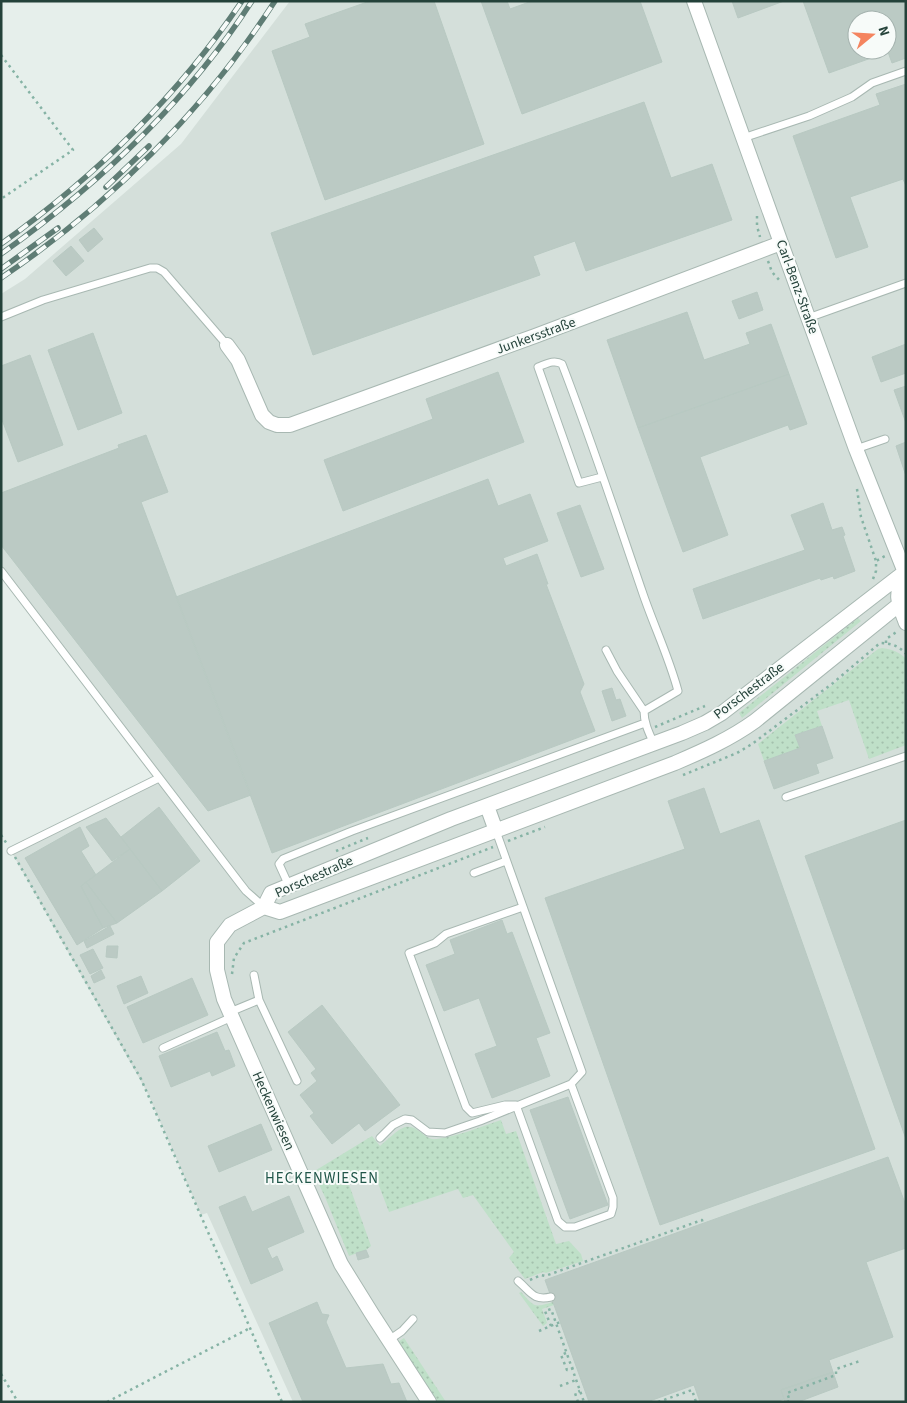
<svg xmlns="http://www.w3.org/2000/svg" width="907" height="1403" viewBox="0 0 907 1403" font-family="'Source Sans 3',sans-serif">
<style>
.built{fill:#d4dfda;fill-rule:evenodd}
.green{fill:url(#green-dots)}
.building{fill:#bbcac4;stroke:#b8c9c2;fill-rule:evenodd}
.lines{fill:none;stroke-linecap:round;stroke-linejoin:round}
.lane-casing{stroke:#a8b8b2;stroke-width:9}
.street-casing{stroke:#a8b8b2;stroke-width:16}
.path{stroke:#86b3a5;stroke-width:2.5;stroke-dasharray:2.5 4;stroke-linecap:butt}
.lane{stroke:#fff;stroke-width:7}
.street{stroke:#fff;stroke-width:14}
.rail-casing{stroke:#5f7d75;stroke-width:5.5}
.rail{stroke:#f7fbf9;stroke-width:4;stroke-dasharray:11;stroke-linecap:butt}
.labels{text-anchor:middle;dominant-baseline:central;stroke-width:4;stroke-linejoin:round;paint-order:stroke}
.street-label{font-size:14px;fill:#24423a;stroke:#f7fbf9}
.neighbourhood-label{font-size:15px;letter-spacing:1px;fill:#1f5548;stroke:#f7fbf9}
</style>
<defs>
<pattern id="green-dots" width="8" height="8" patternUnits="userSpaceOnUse" patternTransform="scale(1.25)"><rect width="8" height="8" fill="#bfe0c8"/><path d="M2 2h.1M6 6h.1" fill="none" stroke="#a4c1ad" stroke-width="1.8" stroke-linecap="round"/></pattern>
</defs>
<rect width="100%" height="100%" fill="#e6efeb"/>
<path class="built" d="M290 1H906V1402H293L207 1213 201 1215 147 1092 11 851 159 778 1 571V294L25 279 181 144ZM857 20H887V50H857Z"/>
<path class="green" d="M858 618 861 621 742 718 739 713Z
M882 648C891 649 900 652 906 659V745L869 759 849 700 817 711 822 726 795 735 800 748 764 761 758 744 878 649Z
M501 1120 506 1134 516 1131 556 1244 569 1241 581 1254 583 1261 546 1273 543 1272 525 1279 509 1258 514 1252 473 1195 463 1198 458 1189 389 1212 373 1170 347 1179 371 1246 366 1250 349 1256 325 1197 313 1172 372 1136 380 1146C386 1141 398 1129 405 1127 419 1124 424 1141 437 1139 459 1136 480 1127 501 1120Z
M521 1292C535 1307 533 1308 553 1302L554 1305 542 1309 547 1323 543 1326 519 1293Z
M404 1338 446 1402H438L398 1342Z"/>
<path class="building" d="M370 1H434L484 144 325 200 272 51 310 37 305 24Z
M481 1H507L510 9 532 1H640L662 62 522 114Z
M732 1H784L738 18Z
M803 1H906V58L892 63 888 52 829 73ZM857 20H887V50H857Z
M906 84V186L903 179 850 197 868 247 836 258 793 136 880 105 876 94Z
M644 102 671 178 712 164 732 220 586 271 575 241 533 256 540 275 313 355 271 233Z
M94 228 103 239 88 252 79 240Z
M71 246 84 261 66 276 53 261Z
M757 292 763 310 739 319 732 301Z
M687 312 704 360 750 344 746 333 771 324 789 374 638 428 607 340Z
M93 333 122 413 78 430 48 350Z
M906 344V373L881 382 872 357Z
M30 355 63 445 18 462 1 417V366Z
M498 372 524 442 343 511 324 460 433 419 426 399Z
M789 374 807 424 790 430 788 425 700 457 728 535 683 552 638 428Z
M906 386V423L894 390Z
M146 435 168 492 141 502 251 795 208 811 1 545V493L119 448 118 445Z
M906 442V476L896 446Z
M488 479 498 506 530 494 548 541 503 558 506 566 537 554 548 584H546L584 684 580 692 595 731 272 853 176 597Z
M823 503 832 530 842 527 845 535 843 536 855 571 834 579 833 576 821 580 820 578 703 619 693 589 805 550 791 515Z
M580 505 604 569 581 577 557 513Z
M612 688 616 700 620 699 626 716 612 721 602 691Z
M822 726 833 758 816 764 819 773 774 789 764 761 800 748 795 735Z
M704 788 720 834 759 820 875 1149 660 1225 545 898 685 849 668 801Z
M159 807 200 861 162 891 121 837Z
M106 818 130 849 112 861 86 827Z
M906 820V1139L805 856Z
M80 827 89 846 81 851 96 875 81 886 103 928 77 945 25 858Z
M130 849 162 891 117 923 86 882Z
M86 882 117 923 103 928 81 886Z
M502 920 507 934 512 932 550 1033 536 1038 550 1076 492 1098 475 1054 497 1046 479 998 444 1011 426 965 455 954 450 940Z
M110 926 114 934 87 948 84 941Z
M107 946H118L117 958 106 957Z
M93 949 103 968 90 974 80 955Z
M101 970 105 978 94 983 91 976Z
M141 976 148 993 124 1004 117 986Z
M192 978 208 1015 143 1043 127 1007Z
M322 1005 400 1105 365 1131 359 1123 332 1144 310 1116 314 1113 300 1095 317 1081 311 1073 316 1069 288 1032Z
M217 1032 225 1051 229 1050 235 1066 212 1076 210 1071 171 1087 159 1056Z
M568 1097 608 1205 570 1219 530 1110Z
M261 1124 272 1150 219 1172 208 1146Z
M888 1157 906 1206V1248L866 1262 893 1337 829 1360 833 1372 781 1390 784 1399 776 1402H700L694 1385 647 1402H589L545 1280Z
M245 1196 252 1212 289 1196 304 1232 267 1248 272 1259 277 1256 283 1270 251 1284 219 1207Z
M366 1250 369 1257 358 1260 356 1253Z
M317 1302 322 1314 329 1315 326 1322 346 1368 383 1364 391 1384 399 1383 407 1402H303L269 1323Z
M833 1372 838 1387 798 1402H785L781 1390Z"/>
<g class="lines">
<g class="lane-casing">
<path id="lane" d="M743 138 809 116 852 97 872 83 906 71
M1 317 43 300 150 268H157L164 272 227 345
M808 318 906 283
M856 449 885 439
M602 477 579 483 538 367C546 364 554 359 562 364 591 439 616 515 642 591 653 624 669 657 678 691L644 711C644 723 649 733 654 744
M1 571 239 882 246 891 264 907
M606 650 617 671 644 711
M786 797 906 756
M11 851 159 778
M474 873 506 861
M289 886 279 864 283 859 352 831 645 723
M523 907 446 934 435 943 409 953 466 1107 472 1113 505 1105H516L558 1221 565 1227H575L611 1214 613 1207V1198L571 1084
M254 975 259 1000
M230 1012 259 1000 297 1081
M163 1048 232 1017
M380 1138 393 1125 405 1119 412 1120 428 1132 445 1133 480 1121 571 1084 582 1072 496 831
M518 1281C531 1292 533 1301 551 1297
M389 1340 402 1331 413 1319"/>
</g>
<g class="street-casing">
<path id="street" d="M694 1 781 243 856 449 906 575
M227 345 238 360 262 415 269 422 277 425H290L535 336 781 243
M904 573C895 596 897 600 906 623
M487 806 496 831
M264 907 271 893 451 819 682 733 705 723 722 713 906 571
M264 907 280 912 675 763C703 751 730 739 755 721L906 599
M264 907 230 925 217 942V970L224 999 341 1264 372 1314 429 1402"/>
</g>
<path class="path" d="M1 55 73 150 1 199
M757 216V226L760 237
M768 261 772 272 781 282
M857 489 861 517 876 561
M873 579 876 571V561L885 556
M886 643V639L898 631
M655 727 705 706
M683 775 737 753 752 744 833 683 880 643C891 643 899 646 906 654
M1 835 7 844
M508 841 545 827
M336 851 368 838
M15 857 141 1079 250 1328 282 1402
M232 974 234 958 244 943 493 847
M530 1280 541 1275 545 1276 702 1220 703 1224
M551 1326 545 1311 551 1309 584 1402
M539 1331 560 1322
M566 1353 561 1355 567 1370 576 1367
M1 1374 18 1402
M560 1386 576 1380
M107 1402 250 1328
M578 1402 575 1393 580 1391
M658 1402 692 1390 696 1402
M787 1402 790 1401 787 1393 836 1375V1369L860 1361"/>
<use href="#lane" class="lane"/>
<use href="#street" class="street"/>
<g class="rail-casing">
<path id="rail" d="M106 187 149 146
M1 244C95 177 177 97 242 1
M1 254C98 185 187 102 252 1
M1 269 58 228
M1 278C109 205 204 111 275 1"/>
</g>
<use href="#rail" class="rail"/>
</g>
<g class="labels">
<g class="street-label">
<text transform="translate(797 287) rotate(70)">Carl-Benz-Straße</text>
<text transform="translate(536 336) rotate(-20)">Junkersstraße</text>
<text transform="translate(749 691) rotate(-37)">Porschestraße</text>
<text transform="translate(314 877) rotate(-24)">Porschestraße</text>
<text transform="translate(273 1111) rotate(66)">Heckenwiesen</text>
</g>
<g class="neighbourhood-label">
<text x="322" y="1178">HECKENWIESEN</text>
</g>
</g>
<rect width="907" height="1403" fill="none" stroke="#24423a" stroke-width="5"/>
<g transform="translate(872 35) rotate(72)"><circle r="24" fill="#f7fbf9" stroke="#a3b1ad"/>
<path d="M0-4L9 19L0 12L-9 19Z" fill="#f4845f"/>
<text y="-8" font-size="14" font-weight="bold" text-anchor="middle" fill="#24423a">N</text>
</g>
</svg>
